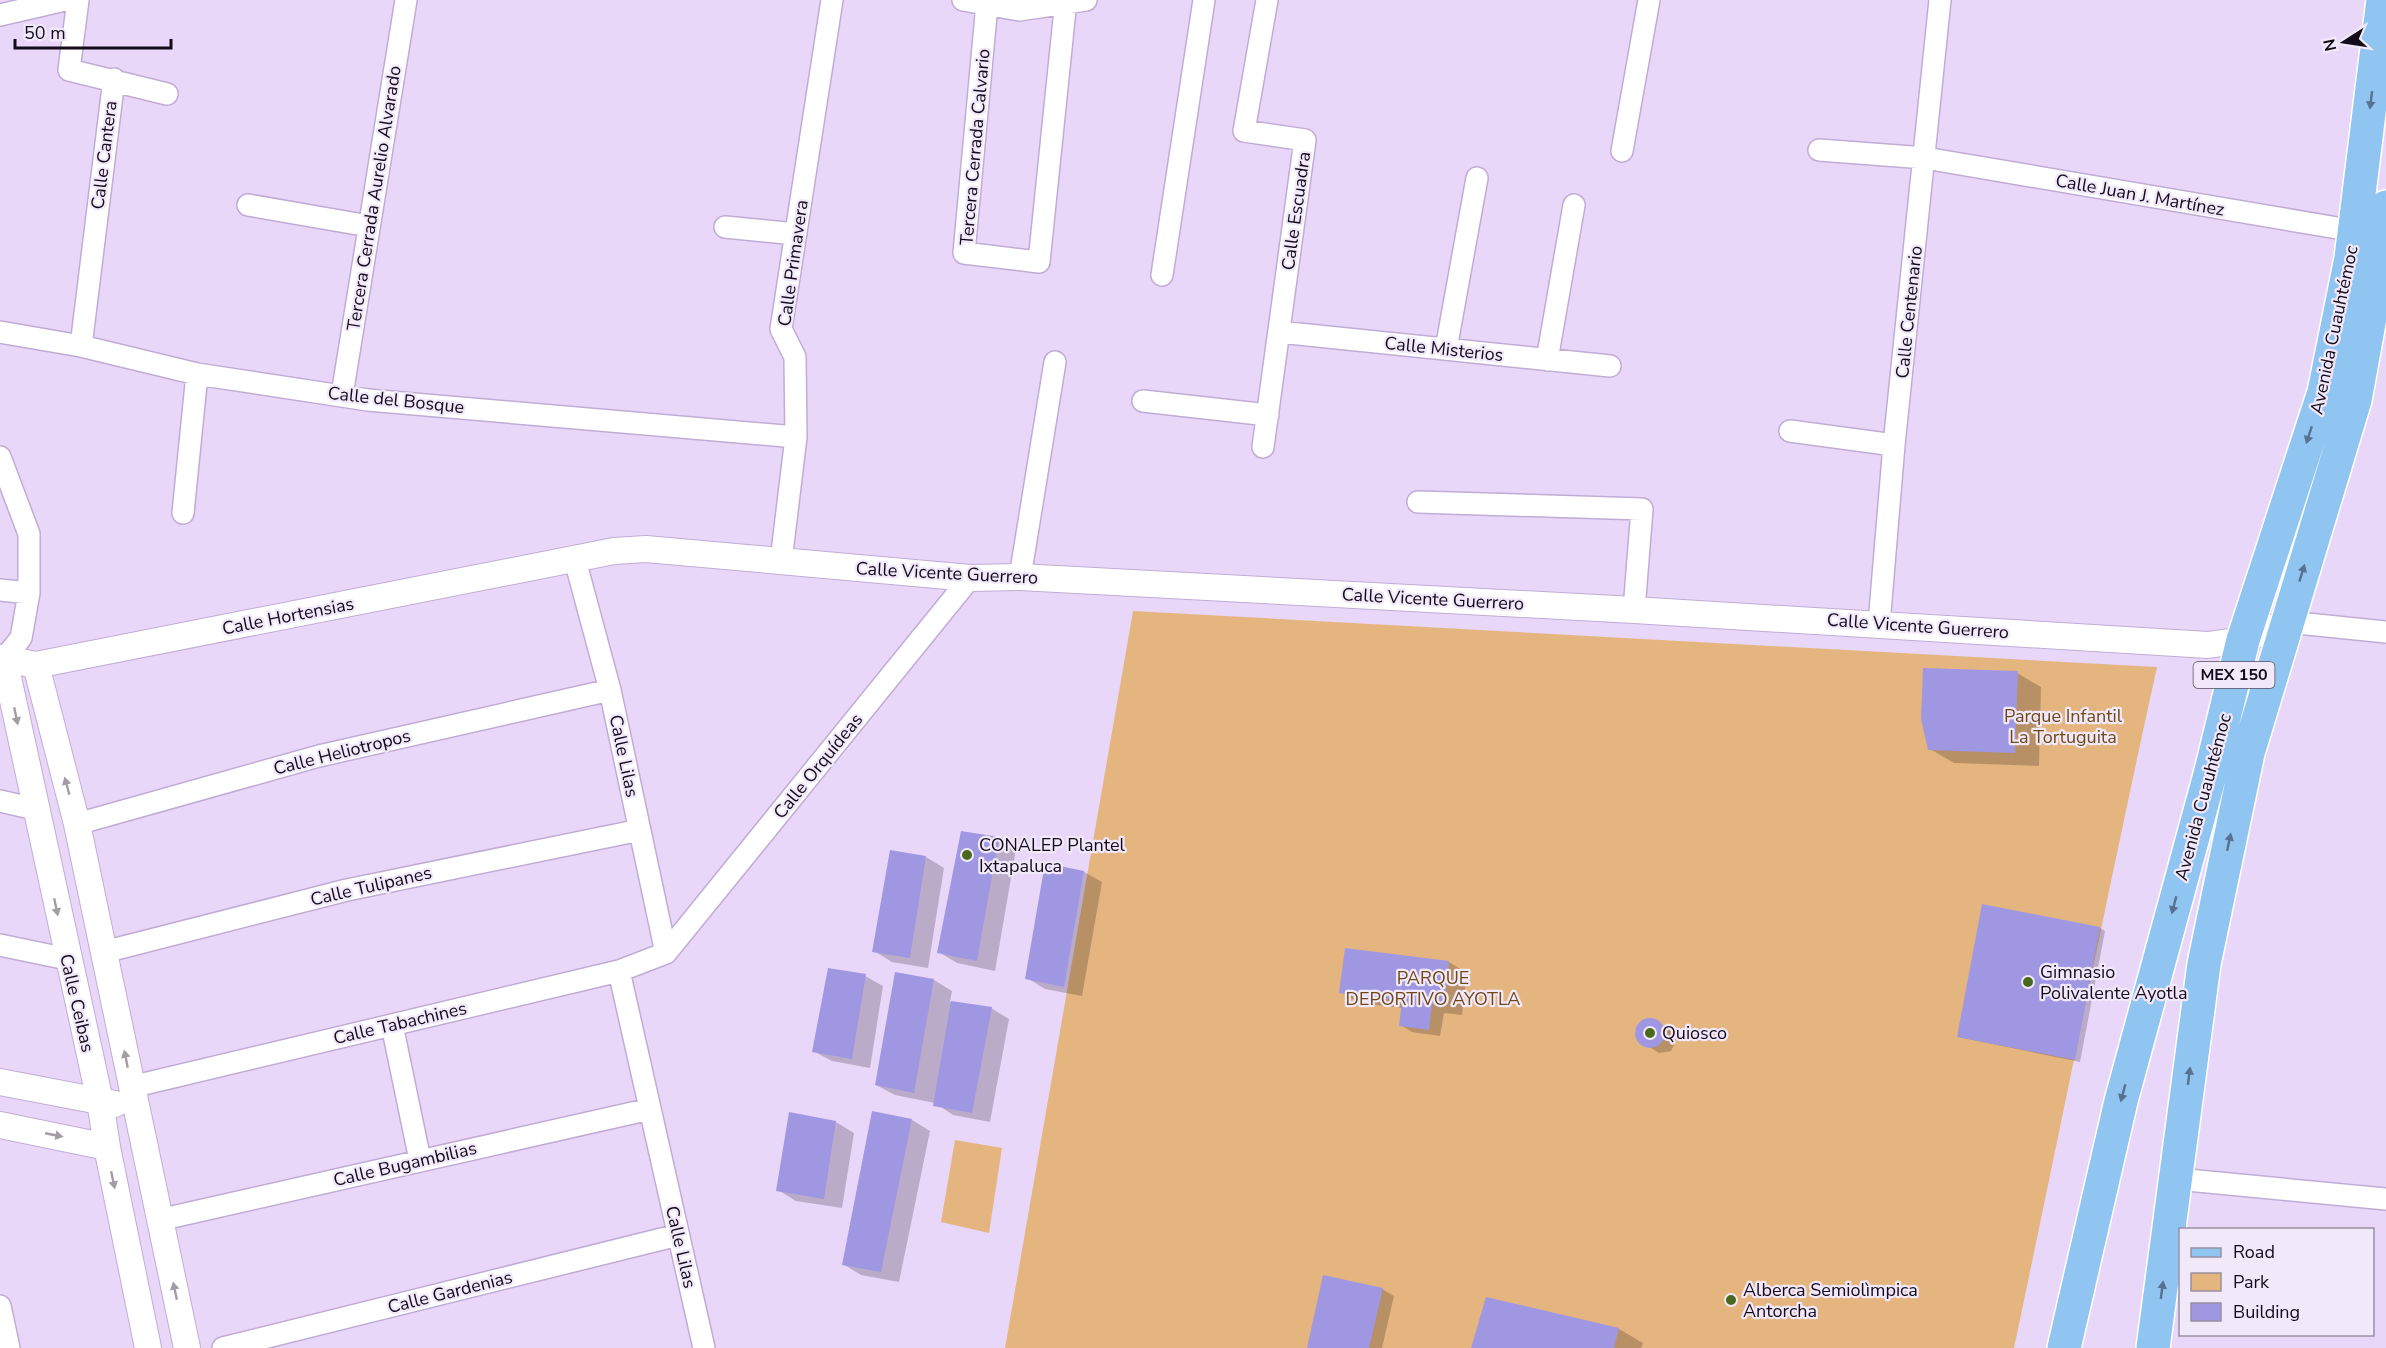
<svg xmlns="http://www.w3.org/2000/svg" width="2386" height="1348" viewBox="0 0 2386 1348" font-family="'Nunito Sans',sans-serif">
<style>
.green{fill:#e5b580}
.shadow{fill:#0003}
.building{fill:#a097e3}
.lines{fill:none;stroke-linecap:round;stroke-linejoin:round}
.minor-casing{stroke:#c1acd5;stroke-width:24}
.tertiary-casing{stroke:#c1acd5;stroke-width:28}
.primary-casing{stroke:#fff;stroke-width:36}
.minor{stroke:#fff;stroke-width:21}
.tertiary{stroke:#fff;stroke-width:26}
.primary{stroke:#90c4f1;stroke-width:33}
.oneway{fill:#587190}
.oneway2{fill:#a19da3}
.poi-dot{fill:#4b691d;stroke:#f1e9fa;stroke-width:2}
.labels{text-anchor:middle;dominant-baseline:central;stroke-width:4.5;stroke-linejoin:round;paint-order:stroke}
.shield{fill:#f1e9fa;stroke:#564e5d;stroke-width:1.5}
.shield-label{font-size:16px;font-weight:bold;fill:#130b1a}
.street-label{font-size:18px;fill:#130b1a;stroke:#f1e9fa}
.park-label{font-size:18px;fill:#6f4816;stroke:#f1e9fa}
.poi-label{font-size:18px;fill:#130b1a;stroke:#f1e9fa;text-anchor:start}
</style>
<rect width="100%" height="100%" fill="#e9d7fa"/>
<path class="green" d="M1133 611 2157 667C2107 894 2062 1121 2014 1348H1005Z
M955 1140 1002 1148 989 1233 941 1222Z"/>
<path class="shadow" d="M2017 673 2041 687 2039 766 1954 763 1930 749Z
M998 838 1016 849 995 971 957 963 939 952Z
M926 857 944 868 928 968 892 962 874 951Z
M1047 865 1084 872 1102 882 1082 996 1045 989 1027 978Z
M2100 928 2105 931 2080 1062 1958 1037Z
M1449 962 1467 973 1462 1015 1444 1013 1440 1036 1412 1032 1401 1025 1403 1008 1359 1003 1341 992Z
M896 974 934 980 952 991 950 1002 991 1008 1009 1019 990 1122 953 1115 935 1103 895 1095 876 1085Z
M865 976 883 986 870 1068 832 1061 813 1051Z
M1648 1020 1674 1032 1676 1041 1671 1051 1659 1053 1639 1040 1637 1032 1640 1024Z
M790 1114 836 1122 854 1133 842 1208 796 1201 778 1190Z
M912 1120 930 1131 899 1282 861 1275 843 1264Z
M1382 1289 1394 1296 1382 1348H1309Z
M1619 1329 1643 1343 1641 1348H1472Z"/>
<path class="building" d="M1923 668 2018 671 2015 753 1928 750 1921 719Z
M961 831 999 837 977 961 937 953Z
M890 850 926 856 910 958 872 952Z
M1045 863 1084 871 1064 987 1025 979Z
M1982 904 2100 927 2075 1060 1957 1037Z
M1345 948 1449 961 1444 1006 1432 1004 1429 1030 1399 1026 1402 1001 1339 993Z
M828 968 866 974 852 1059 812 1052Z
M895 972 934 979 914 1093 875 1085Z
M951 1001 992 1007 972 1113 933 1106Z
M1635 1033a15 15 0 1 1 30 0a15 15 0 1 1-30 0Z
M872 1111 912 1119 881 1272 842 1265Z
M789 1112 836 1121 824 1199 776 1191Z
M1323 1275 1383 1288 1369 1348H1307Z
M1486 1297 1619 1328 1614 1348H1471Z"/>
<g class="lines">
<g class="minor-casing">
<path id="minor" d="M78 0 69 70 167 94
M963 0 1019 10 1086 0
M987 4 964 253 1039 262 1066 0
M0 15 65 0
M1819 150 1925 158 2355 231
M1622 151 1649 0
M248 205 369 226
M725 227 796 234
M1162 275 1204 0
M0 332 81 346 197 374 368 400 796 437
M1279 332 1610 366
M81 346 114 79
M1446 349 1477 178
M1547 360 1574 205
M342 395 406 0
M1143 401 1268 415
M1790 431 1894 445
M1263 447 1305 140 1244 131 1267 0
M0 457 29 534V593L21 638 4 659
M1418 502 1642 509 1634 610
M183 513 197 374
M575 560 610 690 666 953
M781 561 796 437 795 357 781 329 832 0
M1020 577 1055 362
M0 590 29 593
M2288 622 2386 632
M1879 624 1894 445 1940 0
M0 801 35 809
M77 824 319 756 610 690
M0 945 67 959
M104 952 347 890 640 830
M666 953 970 578
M619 971 704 1348
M392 1025 420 1160
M131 1087 619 971 666 953
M2177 1179 2386 1199
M159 1220 650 1109
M0 1306 9 1348
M223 1348 678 1235"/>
</g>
<g class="tertiary-casing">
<path id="tertiary" d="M0 658 36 665 614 551 646 549 970 578 1020 577 1634 610 2208 645 2243 640 2288 622
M4 659 100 1101 107 1147 148 1348
M36 665 77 824 187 1348
M0 1082 115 1104
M0 1125 107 1147"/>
</g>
<g class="primary-casing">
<path id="primary" d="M2064 1348 2121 1101 2211 771 2243 640 2324 392 2351 258 2383 0
M2153 1348 2204 964 2248 753 2355 400 2380 262 2386 207"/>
</g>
<use href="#minor" class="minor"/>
<use href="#tertiary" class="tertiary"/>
<use href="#primary" class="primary"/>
</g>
<defs><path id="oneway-solid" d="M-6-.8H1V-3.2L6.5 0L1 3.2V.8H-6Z" transform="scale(1.5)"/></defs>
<g class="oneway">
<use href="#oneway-solid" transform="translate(2371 100) rotate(97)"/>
<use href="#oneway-solid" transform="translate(2309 435) rotate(108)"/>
<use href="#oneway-solid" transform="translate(2302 573) rotate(-73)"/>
<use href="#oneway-solid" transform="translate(2229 842) rotate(-78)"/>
<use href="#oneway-solid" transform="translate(2174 905) rotate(105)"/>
<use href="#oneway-solid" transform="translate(2189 1076) rotate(-83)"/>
<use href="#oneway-solid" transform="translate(2123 1093) rotate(105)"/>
<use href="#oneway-solid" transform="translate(2162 1290) rotate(-82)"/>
</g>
<g class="oneway2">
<use href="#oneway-solid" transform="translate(16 716) rotate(78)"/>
<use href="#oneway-solid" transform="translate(67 786) rotate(-105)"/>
<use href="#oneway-solid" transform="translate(56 907) rotate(78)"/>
<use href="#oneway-solid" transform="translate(126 1059) rotate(-101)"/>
<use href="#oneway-solid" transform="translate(54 1135) rotate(11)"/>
<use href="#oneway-solid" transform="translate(113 1180) rotate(78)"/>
<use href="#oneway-solid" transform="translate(175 1291) rotate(-102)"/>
</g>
<g class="poi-dot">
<circle cx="967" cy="855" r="6"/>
<circle cx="2028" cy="982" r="6"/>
<circle cx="1650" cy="1033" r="6"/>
<circle cx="1731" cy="1300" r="6"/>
</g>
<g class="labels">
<rect class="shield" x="2193.5" y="662" width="81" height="26" rx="4.5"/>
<g class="shield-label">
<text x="2234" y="675">MEX 150</text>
</g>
<g class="street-label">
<text transform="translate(975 147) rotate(-85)">Tercera Cerrada Calvario</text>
<text transform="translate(104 155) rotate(-83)">Calle Cantera</text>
<text transform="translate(2140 195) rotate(10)">Calle Juan J. Martínez</text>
<text transform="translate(374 198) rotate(-81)">Tercera Cerrada Aurelio Alvarado</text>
<text transform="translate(1296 211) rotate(-82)">Calle Escuadra</text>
<text transform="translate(793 263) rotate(-82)">Calle Primavera</text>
<text transform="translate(1909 312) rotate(-84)">Calle Centenario</text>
<text transform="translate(2334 330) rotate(-78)">Avenida Cuauhtémoc</text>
<text transform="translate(1444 349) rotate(6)">Calle Misterios</text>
<text transform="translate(396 400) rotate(6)">Calle del Bosque</text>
<text transform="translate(947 573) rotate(3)">Calle Vicente Guerrero</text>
<text transform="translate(1433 599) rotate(3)">Calle Vicente Guerrero</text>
<text transform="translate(288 616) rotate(-11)">Calle Hortensias</text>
<text transform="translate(1918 626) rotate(4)">Calle Vicente Guerrero</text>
<text transform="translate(342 752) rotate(-14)">Calle Heliotropos</text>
<text transform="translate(624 756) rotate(78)">Calle Lilas</text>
<text transform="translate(818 766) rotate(-51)">Calle Orquídeas</text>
<text transform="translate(2203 797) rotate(-75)">Avenida Cuauhtémoc</text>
<text transform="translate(371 886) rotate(-13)">Calle Tulipanes</text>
<text transform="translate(77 1003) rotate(77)">Calle Ceibas</text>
<text transform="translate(400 1023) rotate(-13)">Calle Tabachines</text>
<text transform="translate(405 1164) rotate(-13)">Calle Bugambilias</text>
<text transform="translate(681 1247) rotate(77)">Calle Lilas</text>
<text transform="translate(450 1292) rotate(-14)">Calle Gardenias</text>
</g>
<g class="park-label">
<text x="2063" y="716">Parque Infantil<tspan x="2063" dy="21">La Tortuguita</tspan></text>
<text x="1433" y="978">PARQUE<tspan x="1433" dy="21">DEPORTIVO AYOTLA</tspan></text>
</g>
<g class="poi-label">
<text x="979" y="845">CONALEP Plantel<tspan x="979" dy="21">Ixtapaluca</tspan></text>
<text x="2040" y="972">Gimnasio<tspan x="2040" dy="21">Polivalente Ayotla</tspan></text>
<text x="1662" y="1033">Quiosco</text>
<text x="1743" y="1290">Alberca Semiolìmpica<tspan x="1743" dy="21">Antorcha</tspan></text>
</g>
</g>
<rect x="2179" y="1228" width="195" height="108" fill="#f1e9fa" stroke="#9890a0" stroke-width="1.5"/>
<rect x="2191" y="1248" width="30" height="9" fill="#90c4f1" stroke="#9890a0" stroke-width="1.5"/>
<text x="2233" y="1258" font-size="18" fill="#130b1a">Road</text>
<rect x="2191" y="1273" width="30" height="18" fill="#e5b580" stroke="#9890a0" stroke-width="1.5"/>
<text x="2233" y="1288" font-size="18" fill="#130b1a">Park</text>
<rect x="2191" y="1303" width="30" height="18" fill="#a097e3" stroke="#9890a0" stroke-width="1.5"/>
<text x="2233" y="1318" font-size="18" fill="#130b1a">Building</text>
<g transform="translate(2344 42) rotate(258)" stroke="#f1e9fa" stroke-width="4.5" paint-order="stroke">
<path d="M0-4.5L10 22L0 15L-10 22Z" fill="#130b1a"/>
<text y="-9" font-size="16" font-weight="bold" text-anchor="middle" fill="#130b1a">N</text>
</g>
<path d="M15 39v9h156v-9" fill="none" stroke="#130b1a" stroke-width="3"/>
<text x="24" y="39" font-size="18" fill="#130b1a" stroke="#f1e9fa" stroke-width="4.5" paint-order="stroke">50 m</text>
</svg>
